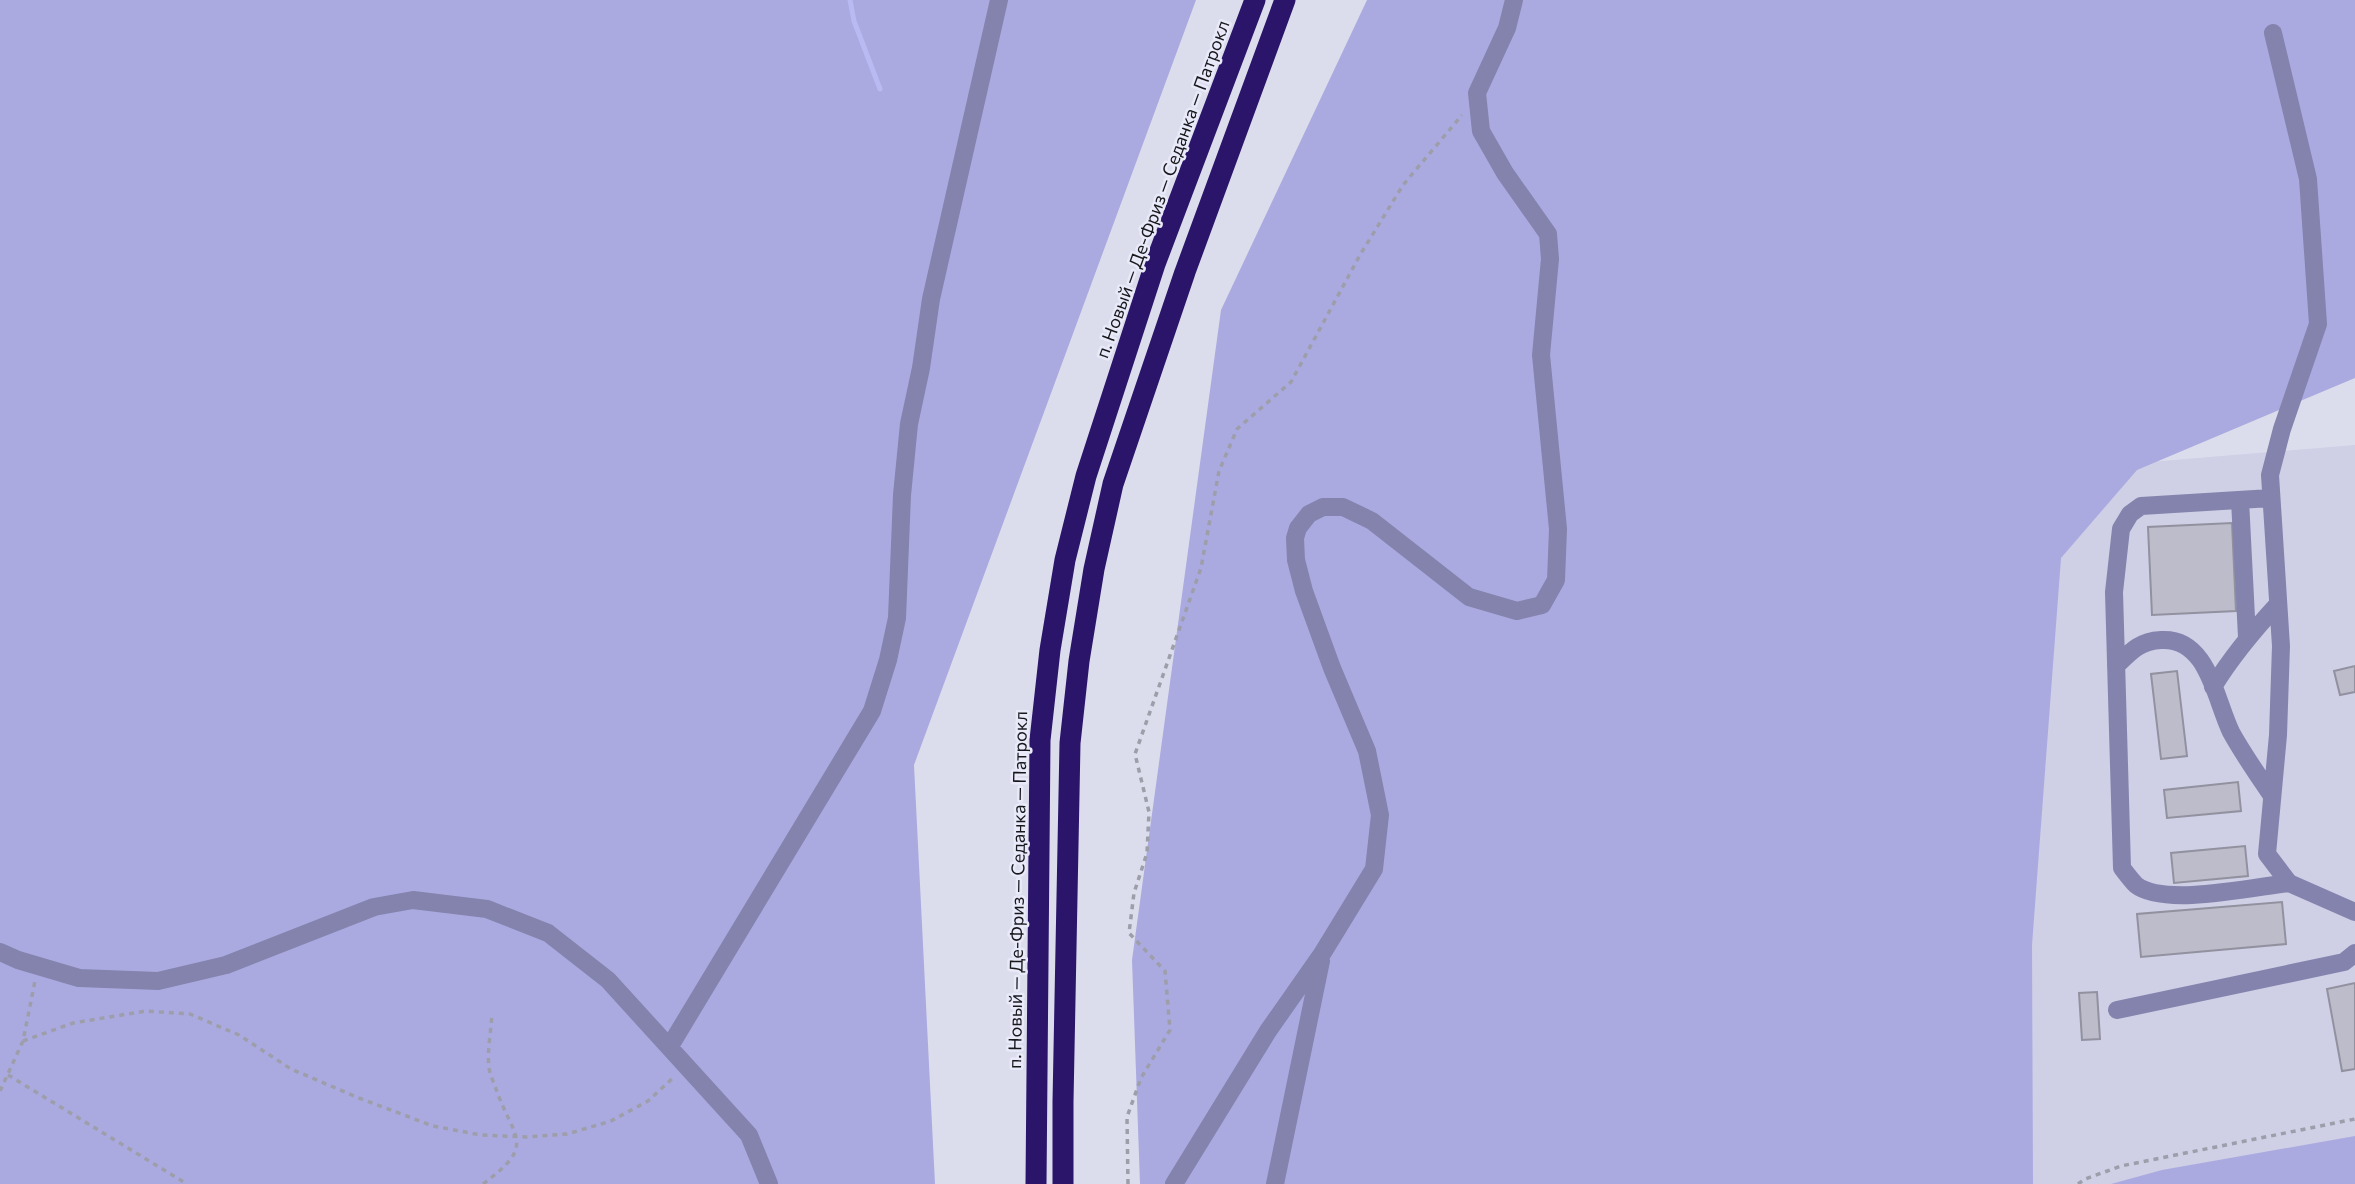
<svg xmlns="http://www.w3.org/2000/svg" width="2355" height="1184" viewBox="0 0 2355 1184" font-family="Commissioner,sans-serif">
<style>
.built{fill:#cfcfe6}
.forest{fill:#aaaae0}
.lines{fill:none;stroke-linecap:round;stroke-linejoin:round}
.stream{stroke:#babaf2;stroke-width:5}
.building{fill:#bcbccb;stroke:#91919f;stroke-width:2}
.path{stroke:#9d9eaa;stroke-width:3.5;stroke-dasharray:5 5;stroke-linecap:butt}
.minor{stroke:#8383ad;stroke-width:18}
.highway{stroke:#2a156b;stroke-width:21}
.labels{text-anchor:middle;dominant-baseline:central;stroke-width:5;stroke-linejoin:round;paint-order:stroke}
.street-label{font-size:18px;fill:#17171c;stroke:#e9eaf9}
</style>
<rect width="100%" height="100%" fill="#dcddec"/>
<path class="built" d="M2355 445V1184H1947L2029 472Z"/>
<path class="forest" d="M0 0H1196L914 765 935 1184H0Z
M1367 0H2355V378L2137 470 2061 558 2032 945 2033 1184H1140L1132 960 1221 310Z
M2355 1136V1184H2111L2162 1170Z"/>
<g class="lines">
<path class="stream" d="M850 0 854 21 880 89"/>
</g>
<path class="building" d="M2232 523 2236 611 2152 615 2148 527Z
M2355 666V692L2340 695 2334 671Z
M2177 671 2187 756 2161 759 2151 674Z
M2238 782 2241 811 2167 818 2164 790Z
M2245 846 2248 876 2174 883 2171 853Z
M2282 902 2286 944 2141 957 2137 914Z
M2355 983V1069L2342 1071 2327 989Z
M2097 992 2100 1039 2082 1040 2079 993Z"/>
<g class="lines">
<path class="path" d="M23 1041 73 1023 146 1011 190 1014 239 1035 291 1069 359 1098 433 1126 481 1135 527 1137 567 1134 611 1121 648 1101 675 1076
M8 1075 187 1184
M0 1091 23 1041 35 981
M483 1184C537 1144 514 1140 496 1089 494 1083 490 1075 489 1068 487 1051 491 1031 492 1014
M1128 1184 1127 1117 1141 1078 1170 1030 1165 971 1129 933 1134 893 1147 853 1149 812 1135 754 1201 568 1219 471 1237 429 1291 382 1360 255 1403 185 1462 115
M2078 1184 2085 1179 2121 1166 2355 1119"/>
<path class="minor" d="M2273 33 2308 179 2318 324 2282 429 2270 475 2281 646 2278 735 2267 854 2289 883 2355 912
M2271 498 2141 506 2130 514 2121 529 2114 592 2122 868C2126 873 2131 880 2136 885 2164 907 2253 887 2289 883
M2240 500 2247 637
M2116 666C2131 651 2140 641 2161 640 2208 637 2215 699 2231 732 2243 754 2258 775 2272 796
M2213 687C2232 656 2253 631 2278 604
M0 952 18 960 79 978 158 981 226 965 374 907 413 900 487 909 548 933 608 980 749 1135 769 1184
M2117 1010 2344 962 2355 953
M670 1046 872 711 888 660 897 618 902 495 909 424 921 368 931 299 999 0
M1174 1184 1268 1031 1322 954 1374 869 1380 815 1367 751 1332 668 1304 591 1296 560 1295 538 1298 528 1309 514 1323 507H1343L1372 521 1469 597 1517 611 1542 605 1556 580 1558 529 1541 355 1550 259 1548 234 1505 173 1481 131 1477 93 1507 28 1514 0
M1275 1184 1321 961"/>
<path class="highway" d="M1036 1184 1040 740 1050 650 1065 560 1086 476 1155 264 1255 0
M1063 1184V1102L1070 743 1079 661 1094 569 1113 484 1185 272 1285 0"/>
</g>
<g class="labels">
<g class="street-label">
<text transform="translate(1162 189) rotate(-70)">п. Новый — Де-Фриз — Седанка — Патрокл</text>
<text transform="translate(1017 890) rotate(-89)">п. Новый — Де-Фриз — Седанка — Патрокл</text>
</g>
</g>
</svg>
